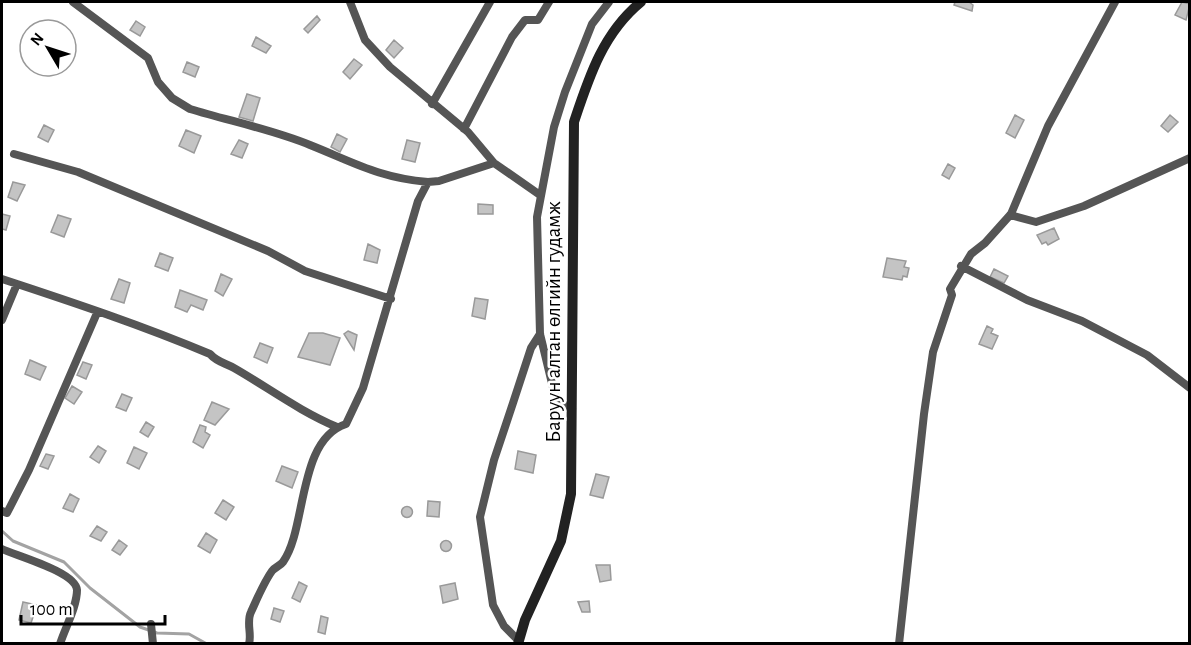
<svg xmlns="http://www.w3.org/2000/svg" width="1191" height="645" viewBox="0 0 1191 645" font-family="'Alegreya Sans',sans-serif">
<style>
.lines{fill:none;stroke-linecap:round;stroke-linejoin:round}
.stream{stroke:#a3a3a3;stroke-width:3}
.building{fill:#c4c4c4;stroke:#999;stroke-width:1.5}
.minor{stroke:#555;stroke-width:8}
.secondary{stroke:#222;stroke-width:10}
.labels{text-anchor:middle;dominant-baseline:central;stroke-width:5;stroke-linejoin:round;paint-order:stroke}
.street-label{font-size:21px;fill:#000;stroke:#fff}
</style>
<rect width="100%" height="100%" fill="#fff"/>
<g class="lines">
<path class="stream" d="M2 531 13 541 64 562 90 588 140 627 157 633 189 634 207 644"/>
</g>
<path class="building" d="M955 2H969L973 5 972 11 954 5Z
M1182 2 1190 4 1186 20 1175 15Z
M317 16 320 20 308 33 304 29Z
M136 21 145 27 140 36 130 30Z
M256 37 271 46 266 53 252 46Z
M394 40 403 48 394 58 386 50Z
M354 59 362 65 350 79 343 72Z
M187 62 199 67 195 77 183 72Z
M247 94 260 98 253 121 239 117Z
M1015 115 1024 120 1015 138 1006 133Z
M1170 115 1178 122 1168 132 1161 126Z
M44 125 54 130 48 142 38 137Z
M186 130 201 136 194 153 179 146Z
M337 134 347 139 340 152 331 147Z
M239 140 248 144 242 158 231 154Z
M407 140 420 143 415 162 402 159Z
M948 164 955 168 949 179 942 175Z
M13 182 25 185 17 201 8 197Z
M478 204 493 205V214H478Z
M2 214 10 216 6 230 2 229Z
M58 215 71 219 64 237 51 232Z
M1054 228 1059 239 1048 245 1046 242 1042 244 1037 235Z
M368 244 380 250 377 263 364 260Z
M160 253 173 258 168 271 155 266Z
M887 258 906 261 904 267 909 268 907 277 903 276 902 280 883 277Z
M994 269 1008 276 1004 283 990 277Z
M221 274 232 279 223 296 215 291Z
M119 279 130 283 124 303 111 299Z
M180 290 207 300 203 310 191 305 187 312 175 307Z
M475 298 488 300 485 319 472 316Z
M987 326 993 329 991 333 998 336 992 349 979 344Z
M348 331 357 335 354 350 344 334Z
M309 333H323L340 338 330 365 298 357Z
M260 343 273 348 267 363 254 357Z
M30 360 46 367 40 380 25 374Z
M83 362 92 365 86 379 77 375Z
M72 386 82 392 74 404 65 398Z
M122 394 132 398 126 411 116 407Z
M212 402 229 409 215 425 204 420Z
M146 422 154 427 148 437 140 432Z
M200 425 206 427 205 432 210 435 203 448 193 442Z
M98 446 106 451 99 463 90 457Z
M134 447 147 453 139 469 127 463Z
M518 451 536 455 533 473 515 469Z
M46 454 54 456 48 469 40 466Z
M282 466 298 472 292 488 276 481Z
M596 474 609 477 603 498 590 495Z
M70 494 79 499 73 512 63 508Z
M223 500 234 507 226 520 215 513Z
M428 501 440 502 439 517 427 516Z
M401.5 512a5.5 5.5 0 1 1 11 0a5.5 5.5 0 1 1-11 0Z
M97 526 107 532 101 541 90 536Z
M206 533 217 540 210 553 198 546Z
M119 540 127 546 120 555 112 550Z
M440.5 546a5.5 5.5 0 1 1 11 0a5.5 5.5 0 1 1-11 0Z
M596 565H610L611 580 600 582Z
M299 582 307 586 300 602 292 598Z
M455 583 458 599 443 603 440 586Z
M589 601 590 612H582L578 602Z
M23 602 37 605 31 623 19 620Z
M274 608 284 611 280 622 271 619Z
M321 616 328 618 325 634 318 632Z"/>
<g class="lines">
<path class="minor" d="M73 2 148 58 158 82 172 98 190 109C229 121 271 129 310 145 353 162 379 178 428 182
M350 2 365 40 390 67 468 132 494 163 540 195
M432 104 490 2
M464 129 512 37 525 20H538L549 2
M14 154 78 172 268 251 305 271 391 299
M1010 215 1036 222 1084 206 1190 158
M961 266 1027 300 1082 321 1147 355 1190 388
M2 279C72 302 141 325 210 354 217 362 225 363 234 368 269 388 299 411 337 427
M2 320 17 284
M572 409 556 400 540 334 537 217 554 127 565 92 592 24 609 2
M2 511 7 513 29 470 97 313
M2 549C17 556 76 572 77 590 77 607 65 628 60 644
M151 624 153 644
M519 641 504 626 493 605 480 517 494 460 513 403 531 348 540 334
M249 644C252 634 246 622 251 612 257 599 264 582 272 571 275 567 280 566 283 562 307 529 297 440 346 424L363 388 418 201 428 182 439 181 494 163
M899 644 924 414 933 352 952 295 950 289 971 254 985 243 1011 214 1048 126 1115 2"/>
<path class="secondary" d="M518 644 525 620 561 541 571 494 574 122C589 77 603 33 641 2"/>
</g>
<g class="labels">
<g class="street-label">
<text transform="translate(553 322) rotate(-90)">Баруун алтан өлгийн гудамж</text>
</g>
</g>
<rect width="1191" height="645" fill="none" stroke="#000000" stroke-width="6"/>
<g transform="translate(48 48) rotate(309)"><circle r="28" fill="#ffffff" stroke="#999999" stroke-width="1.5"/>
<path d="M0-4.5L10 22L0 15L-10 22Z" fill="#000000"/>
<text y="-9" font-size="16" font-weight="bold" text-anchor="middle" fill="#000000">N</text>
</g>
<path d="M21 615v9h144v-9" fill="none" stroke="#000000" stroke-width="3"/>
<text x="30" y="615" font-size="18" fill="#000000" stroke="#ffffff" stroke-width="4.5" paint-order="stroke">100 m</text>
</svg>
